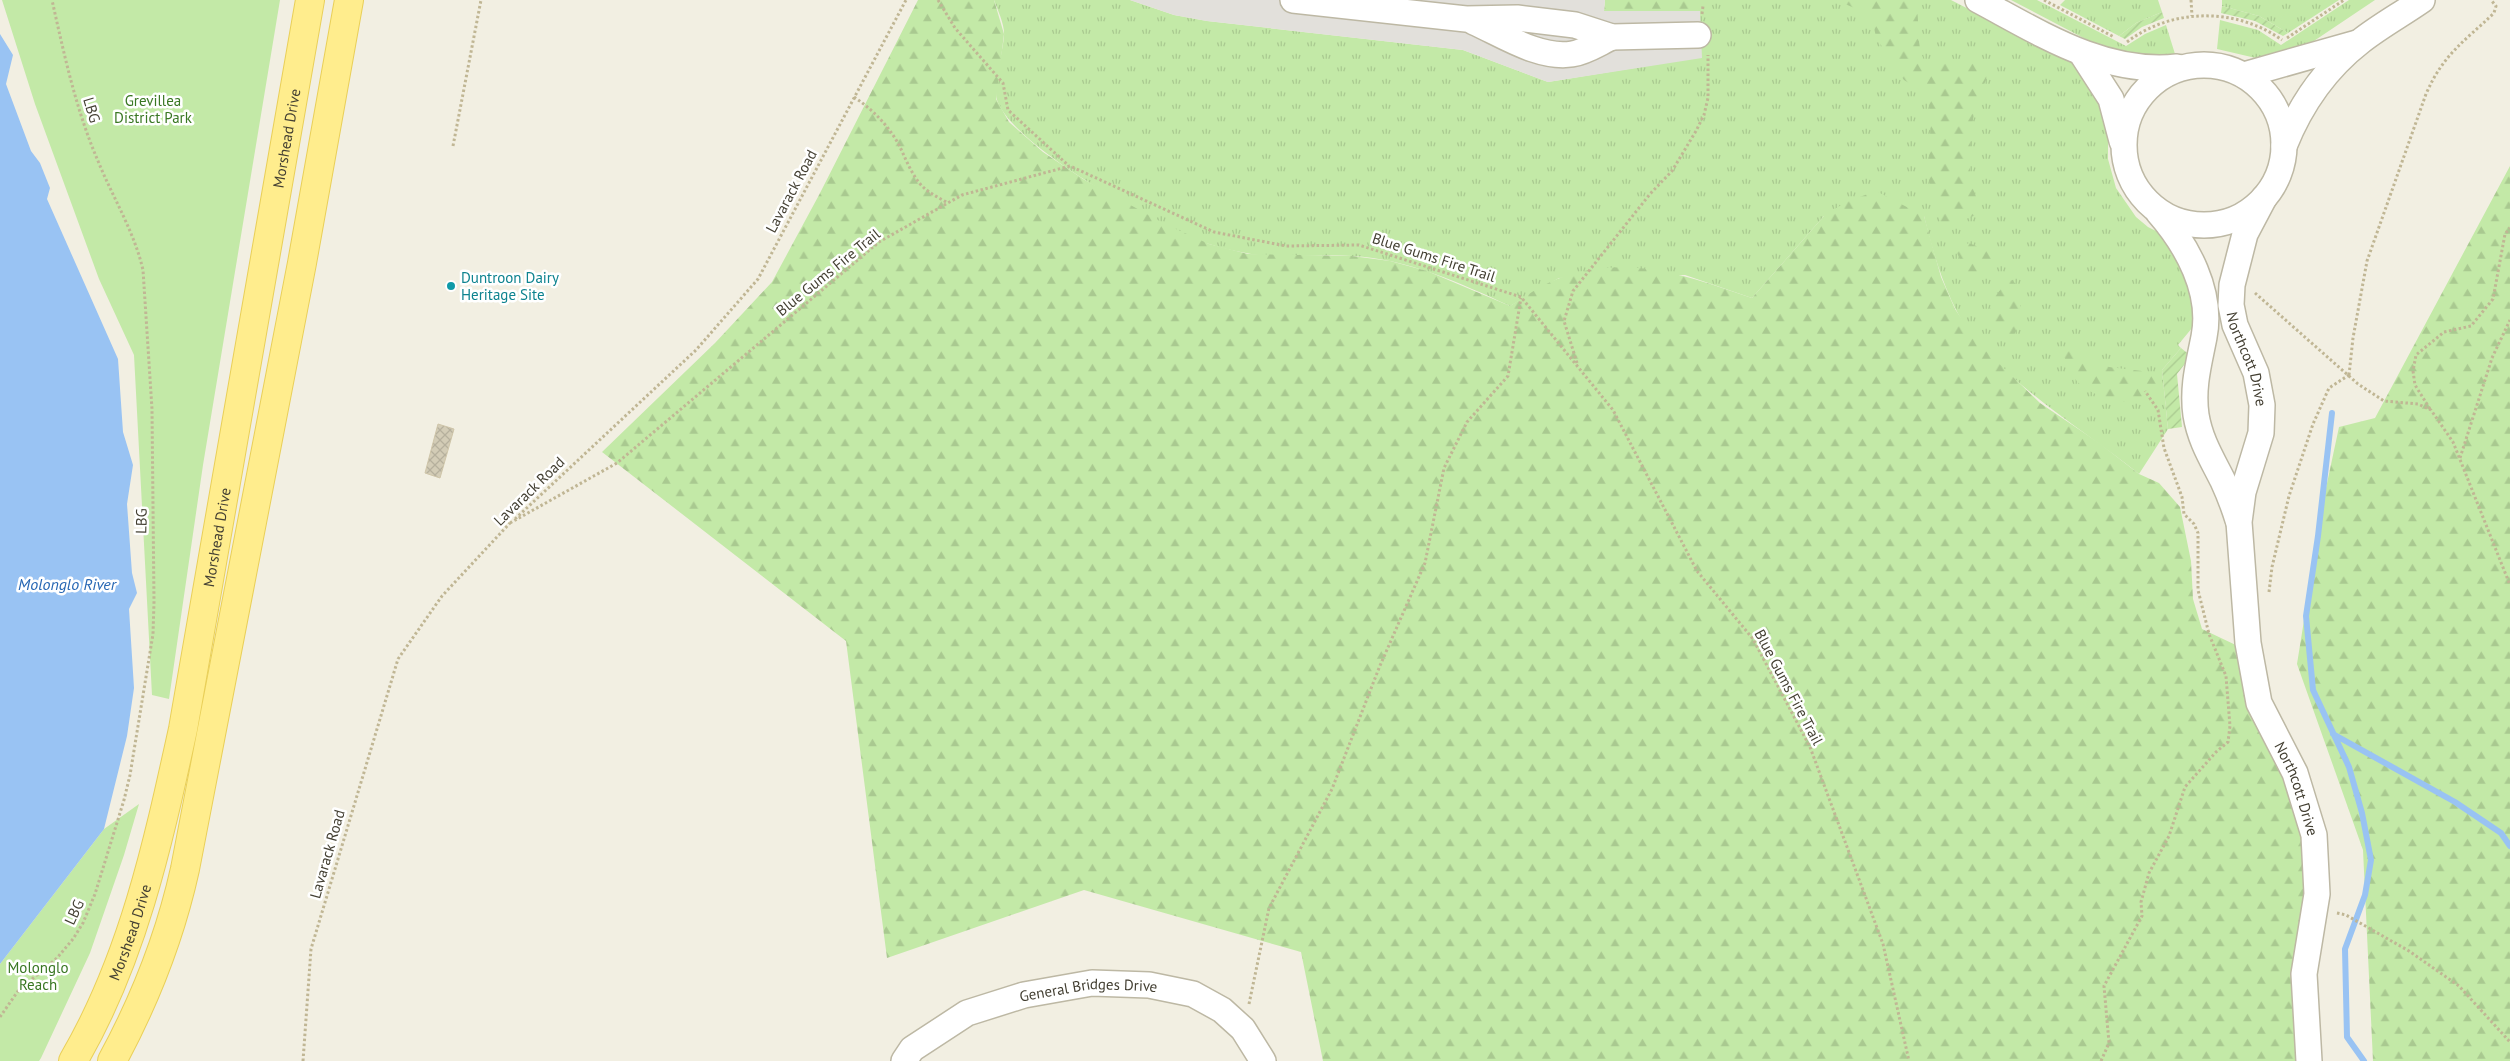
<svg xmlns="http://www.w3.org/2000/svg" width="2510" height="1061" viewBox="0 0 2510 1061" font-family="'PT Sans',sans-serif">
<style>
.grass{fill:url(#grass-tufts)}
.forest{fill:url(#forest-firs)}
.park{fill:#c3e9a7}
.garden{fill:url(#garden-furrows)}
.parking{fill:#e2e0db}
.water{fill:#99c3f3}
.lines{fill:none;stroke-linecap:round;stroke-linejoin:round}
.stream{stroke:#99c3f3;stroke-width:6}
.building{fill:url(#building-cross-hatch);stroke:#cfc5a9}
.minor-casing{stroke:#bdb8a4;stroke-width:28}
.major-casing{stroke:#e9cf58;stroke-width:30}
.path{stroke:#c0b694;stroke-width:3;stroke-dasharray:2.5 2.5;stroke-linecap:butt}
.minor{stroke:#fff;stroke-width:25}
.major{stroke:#ffed8d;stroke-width:28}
.culture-dot{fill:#0f9aa8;stroke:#fff;stroke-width:2}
.labels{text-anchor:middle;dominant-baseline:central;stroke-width:5;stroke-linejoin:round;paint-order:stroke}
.park-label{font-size:15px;fill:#397723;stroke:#fff}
.street-label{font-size:15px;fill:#433f32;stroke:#fff}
.culture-label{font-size:15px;fill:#0d838f;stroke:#fff;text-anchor:start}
.water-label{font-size:16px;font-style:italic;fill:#2767b4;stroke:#fff}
</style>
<defs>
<pattern id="grass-tufts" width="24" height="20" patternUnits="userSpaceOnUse" patternTransform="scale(1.25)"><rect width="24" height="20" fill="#c3e9a7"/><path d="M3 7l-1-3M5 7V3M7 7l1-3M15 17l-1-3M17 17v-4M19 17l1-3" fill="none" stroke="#a9c990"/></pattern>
<pattern id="forest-firs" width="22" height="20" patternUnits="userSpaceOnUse" patternTransform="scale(1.25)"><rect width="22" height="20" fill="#c3e9a7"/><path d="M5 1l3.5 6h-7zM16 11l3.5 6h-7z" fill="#a9c990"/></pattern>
<pattern id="garden-furrows" width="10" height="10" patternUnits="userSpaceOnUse" patternTransform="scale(1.25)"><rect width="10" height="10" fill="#c3e9a7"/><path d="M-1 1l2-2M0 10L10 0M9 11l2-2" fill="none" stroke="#a9c990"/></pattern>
<pattern id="building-cross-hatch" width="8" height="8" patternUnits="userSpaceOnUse" patternTransform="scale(1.25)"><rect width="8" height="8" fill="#d3ccb6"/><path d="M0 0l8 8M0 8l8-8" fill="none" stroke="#b6b09d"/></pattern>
</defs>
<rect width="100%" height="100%" fill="#f2efe2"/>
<path class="grass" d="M994 0H1130L1174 15 1207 21 1463 50 1548 82 1702 57 1605 0H1951L2079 66 2088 73 2108 125V159L2116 188 2136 217 2148 227 2168 237 2184 262 2197 322 2178 345 2181 348 2162 370 2168 429 2139 474C2096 440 2050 411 2009 374 1998 364 1986 354 1976 342 1948 305 1935 260 1924 216H1824L1752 298 1685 275 1559 278 1510 306C1460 283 1408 259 1352 256 1318 253 1279 260 1246 253 1234 251 1221 248 1209 244 1161 228 1013 147 997 100 993 90 1003 50 1004 36 1005 25 998 11 994 0Z
M2011 0H2037L2126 46 2145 34 2166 25 2175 54 2159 59 2116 55Z
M2065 0H2158L2162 12 2136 23 2119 36 2060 5Z
M2222 0H2339L2288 33 2259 16 2222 6Z
M2349 0H2375L2296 53 2260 59 2217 49 2220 20 2258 30 2281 45Z"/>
<path class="forest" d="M918 0H994L1004 34 996 99 1009 122 1043 152 1083 179 1165 224 1209 244 1248 254 1352 256 1390 261 1427 271 1510 306C1526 296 1543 284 1560 278 1627 253 1689 276 1752 298L1824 216 1846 202 1876 191 1924 216 1941 277 1955 309 1977 342 2040 403 2099 443 2139 474 2159 483 2180 507 2191 561 2193 599 2202 629 2240 647 2282 770 2302 836 2305 882 2292 991 2297 1061H1323L1301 952 1084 890 887 958 846 641 602 452 715 343 772 282 819 195Z
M1605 0H1705L1700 11H1604Z
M1836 0H1915C1921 20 1915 41 1924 60 1937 70 1964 51 1987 71L1986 80 1976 101 1971 132 1970 174 1978 205 1976 215 1951 225 1941 223 1928 177 1931 115 1927 98 1923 92 1904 80 1898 72 1876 37 1872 18 1868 14Z
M2510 166V1061H2373L2363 850 2297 664 2323 502 2339 427 2375 418Z
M1969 243 1995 254 1999 259 1994 267 1980 281 1970 280 1957 253 1959 247Z
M2010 279 2021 288 2019 325 2013 337C2006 338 2004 334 2000 329 1982 304 1992 300 2010 279Z
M2072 346 2093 360 2109 367 2150 372 2159 383 2158 395C2139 411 2090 398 2076 380 2071 373 2067 363 2063 355L2066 349Z"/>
<path class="park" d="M2 0H280L203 465 169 699 152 695 134 355 99 279 35 104Z
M139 804 124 855 90 953 41 1058 39 1061H0V964L104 829Z"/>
<path class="garden" d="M2222 6 2259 16 2288 33 2283 36 2255 21 2221 13Z
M2162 12 2164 18 2142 27 2125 39 2119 36 2136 23Z
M2181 348 2191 356 2177 374 2182 427 2168 429 2162 370Z"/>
<path class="parking" d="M1130 0H1605L1604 11H1700L1702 58 1548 82 1463 50 1207 21 1174 15Z"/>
<path class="water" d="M0 34 13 55 6 84 31 151 40 163 50 188 47 199 118 359 123 432 133 465 127 504 132 573 137 593 129 609 134 688 127 736 104 829 0 964Z"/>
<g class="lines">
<path class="stream" d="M2332 413 2318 536 2306 616 2313 690 2349 767 2362 813 2371 860 2365 895 2345 949 2347 1037 2364 1061
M2333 734 2455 802 2501 833 2510 846"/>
</g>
<path class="building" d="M438 424 454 429 440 478 425 473Z"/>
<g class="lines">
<g class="minor-casing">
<g id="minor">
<path d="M1293 0 1466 19 1517 18 1575 25 1612 37 1698 35"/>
<path d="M1978 0C2040 33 2104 75 2177 67"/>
<path d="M1474 22C1503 35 1539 59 1572 54 1586 52 1599 43 1612 37"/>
<path d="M2082 54 2111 99 2122 141"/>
<circle cx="2204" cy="145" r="80"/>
<path d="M2244 75 2357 43"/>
<path d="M2284 146C2300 106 2326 68 2361 41 2380 26 2402 14 2422 0"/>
<path id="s1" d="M2264 198 2245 234 2232 285 2231 305 2235 325 2256 373 2262 405 2261 433 2243 492 2239 522 2248 643 2259 703 2295 773 2314 835 2317 894 2304 974 2309 1061"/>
<path d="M2158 212C2187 245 2213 292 2204 337 2199 363 2192 387 2196 415 2200 440 2212 459 2223 481 2229 494 2234 507 2238 520"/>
<path id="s2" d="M904 1061 912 1049 967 1013 1024 995 1092 983 1149 985 1193 994 1222 1010 1243 1029 1263 1061"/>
</g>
</g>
<g class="major-casing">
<g id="major">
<path id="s3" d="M73 1061C133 959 158 843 183 729L310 0"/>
<path d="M112 1061C145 1000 170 937 185 869L302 263 349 0"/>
</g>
</g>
<path class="path" d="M938 0 955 28 1003 83 1008 110 1069 166
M2044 0 2114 37
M2191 0 2192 16
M1702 14 1703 6
M2287 38 2344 0
M2127 42C2171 8 2236 7 2282 40
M854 97C873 110 888 125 899 145 906 159 911 174 922 186 929 193 939 198 948 203
M453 146 481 0
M2255 293 2358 384 2384 401 2418 404 2431 410 2453 442 2510 585
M1577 363 1564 321 1573 291 1650 194 1672 171 1696 131 1704 115 1708 98V55
M2349 375 2353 338 2367 261 2426 94C2444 53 2464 42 2494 13L2496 6 2491 0
M2430 409 2415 385 2413 371 2416 355 2444 332 2471 326 2493 299 2505 234 2510 228
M2460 458 2492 358 2510 320
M515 519 696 350 758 279 906 0
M510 523 617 463 879 242 962 195 1070 166 1214 232 1286 246 1359 245 1521 297 1613 410 1697 571 1753 639 1810 747 1883 944 1909 1061
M2269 592 2272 567 2289 496 2313 424 2329 388 2349 375
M2337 913 2346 915 2409 951 2459 986 2510 1042
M1249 1004 1269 908 1332 789 1379 668 1425 563 1444 468 1467 422 1508 376 1521 298
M0 1017 18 991 57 958 73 939 83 923 95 894 124 800 130 775 153 634 154 602 152 409 143 270C134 231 113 198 98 161 76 110 64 54 52 0
M303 1061 311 949 398 659 442 596 510 523
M2101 1061 2109 1043 2104 986 2142 916 2141 902 2149 873 2169 836 2185 787 2216 752 2228 742 2230 726 2226 676 2209 634 2198 590V533L2194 524 2184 514 2182 497 2164 448 2158 410 2145 391"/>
<use href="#minor" class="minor"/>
<use href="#major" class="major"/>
</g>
<circle class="culture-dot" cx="451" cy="286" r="5"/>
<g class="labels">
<g class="park-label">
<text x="153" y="100">Grevillea<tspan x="153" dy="17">District Park</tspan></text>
<text x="38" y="967">Molonglo<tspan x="38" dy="17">Reach</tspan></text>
</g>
<g class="street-label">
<text transform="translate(92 110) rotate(73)">LBG</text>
<text stroke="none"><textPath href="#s3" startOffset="951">Morshead Drive</textPath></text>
<text transform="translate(791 191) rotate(-62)">Lavarack Road</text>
<text transform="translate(1434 257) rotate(18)">Blue Gums Fire Trail</text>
<text transform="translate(828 272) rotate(-39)">Blue Gums Fire Trail</text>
<text stroke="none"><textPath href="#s1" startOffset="170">Northcott Drive</textPath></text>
<text transform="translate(529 491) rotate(-44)">Lavarack Road</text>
<text transform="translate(141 521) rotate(-89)">LBG</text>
<text stroke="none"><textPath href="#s3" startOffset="546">Morshead Drive</textPath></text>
<text transform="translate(1789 687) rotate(62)">Blue Gums Fire Trail</text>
<text stroke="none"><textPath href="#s1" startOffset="615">Northcott Drive</textPath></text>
<text transform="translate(327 854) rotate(-74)">Lavarack Road</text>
<text transform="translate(74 912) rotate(-65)">LBG</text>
<text stroke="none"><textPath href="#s3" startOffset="141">Morshead Drive</textPath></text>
<text stroke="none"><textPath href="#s2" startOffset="205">General Bridges Drive</textPath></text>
</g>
<g class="culture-label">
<text x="461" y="277">Duntroon Dairy<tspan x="461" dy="17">Heritage Site</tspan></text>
</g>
<g class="water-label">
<text x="67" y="584">Molonglo River</text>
</g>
</g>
</svg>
